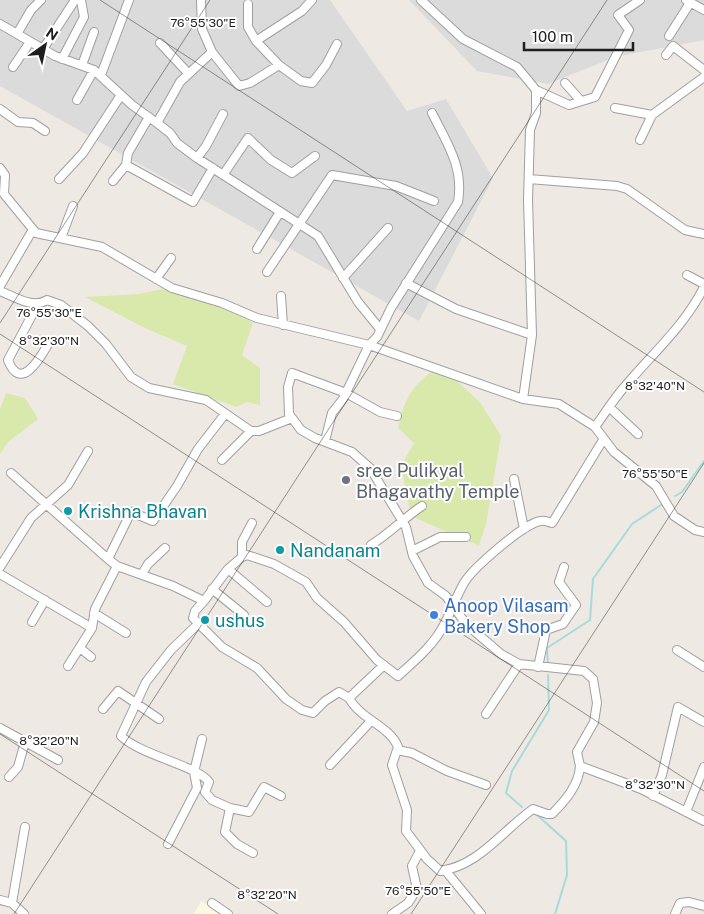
<svg xmlns="http://www.w3.org/2000/svg" width="704" height="914" viewBox="0 0 704 914" font-family="'Public Sans',sans-serif">
<style>
.residential{fill:#dcdbdb}
.education{fill:#fff7de}
.grass{fill:#d8e9ab}
.lines{fill:none;stroke-linecap:round;stroke-linejoin:round}
.stream{stroke:#a5dcdb;stroke-width:2}
.minor-casing{stroke:#9f9f9f;stroke-width:10}
.minor{stroke:#fff;stroke-width:8}
.ticks{fill:none;stroke:#1e1e1e;stroke-width:1;stroke-opacity:0.45}
.worship-dot{fill:#6b7280;stroke:#fff;stroke-width:2}
.culture-dot{fill:#0f9aa8;stroke:#fff;stroke-width:2}
.shop-dot{fill:#3f7fe0;stroke:#fff;stroke-width:2}
.labels{text-anchor:middle;dominant-baseline:central;stroke-width:4;stroke-linejoin:round;paint-order:stroke}
.worship-label{font-size:18px;fill:#5b616d;stroke:#fff;text-anchor:start}
.culture-label{font-size:18px;fill:#0d838f;stroke:#fff;text-anchor:start}
.shop-label{font-size:18px;fill:#366cbe;stroke:#fff;text-anchor:start}
.ticks-label{font-size:12px;text-anchor:middle;fill:#1e1e1e;stroke:#fff;stroke-width:4;stroke-linejoin:round;paint-order:stroke}
</style>
<rect width="100%" height="100%" fill="#efe9e4"/>
<path class="residential" d="M0 0H330L407 111 446 99 493 178 419 321 0 86Z
M409 0H704V40L615 57 548 84 477 71Z"/>
<path class="education" d="M201 901 221 914H194Z"/>
<path class="grass" d="M163 289 176 293 200 291 253 323 242 355 260 368V405L247 402 236 407 173 384 187 346 145 328 85 297 139 294Z
M440 366 480 402 501 436 486 524 479 546 411 516 401 466 414 443 398 428C405 396 413 384 440 366Z
M6 393 25 398 38 419 8 442 0 454V409Z"/>
<g class="lines">
<path class="stream" d="M675 496 682 492 704 461
M548 663 547 648 590 620 593 579 632 524 664 503
M522 807 506 793 512 771 549 710 548 675
M536 814 566 841 567 875 555 914"/>
<g class="minor-casing">
<path id="minor" d="M421 0 463 39 517 67 536 90V113L530 130 528 200 532 335 523 399
M686 0 704 10
M248 4V27L256 41
M0 24 55 56 94 70 132 105 157 123 180 82 212 52 202 29 201 0
M17 34 31 10 41 0
M669 36 690 3
M160 43 188 73
M43 49 75 0
M212 52 239 86 250 83 279 65 301 81 312 83 326 65 337 44
M666 55 673 46 704 70
M62 59 84 17 81 0
M82 65 94 32
M279 65 256 41 302 11 312 0
M13 67 30 42
M101 75 129 0
M565 83 581 101
M536 90 569 105 595 97 629 30 618 15 640 0
M77 100 94 70
M615 108 652 115
M0 109 18 122 33 123 45 131
M157 123 170 133 177 143 197 158 318 236 358 302 380 329
M640 140 652 115 704 77
M197 158 206 146 223 114
M126 165 193 202 213 168
M0 168 5 175 4 194 36 233 102 247 172 288 222 303 257 318 369 345 523 399 559 404 595 427
M223 175 248 138 271 160 292 173 315 156
M59 179 83 153 121 95
M529 179 617 186 627 189 685 230 704 234
M113 181 126 165 128 153 149 117
M61 238 73 206
M257 249 280 212
M267 272 332 175 396 186 434 201
M687 275 704 284
M343 278 388 228
M156 279 171 258
M406 283 456 309 532 335
M0 286 32 231
M704 287C685 325 654 352 627 384 615 397 605 413 595 427L614 452 656 486 674 516 695 530 704 532
M0 291C15 297 33 309 47 300L61 305 88 326 106 344 131 377 149 388 206 400 251 431H259L292 418
M281 296 283 325
M38 304 8 360C20 392 39 360 47 346
M609 407 638 434
M397 416 380 412 346 393 292 373 288 387 289 414 301 430 315 438 352 452 370 468 406 527 413 556 428 583 446 596 466 624 501 654 519 664 584 671 593 679 597 703 594 722 577 752 580 766 641 789 704 821
M325 441 332 413 343 399 369 345 377 337 391 308 458 202C464 167 447 143 432 113
M222 460 251 431
M11 473 108 559
M514 479 524 529
M371 545C390 533 404 518 422 506
M412 551 440 537H466
M242 557V542L252 523
M117 566 108 559 131 512 153 521 177 486 198 449 225 414
M0 567 31 518 68 485 88 451
M228 569 267 602
M0 574 92 628 95 609 117 566 173 586 204 601 228 569 242 557 247 555 274 564 306 582 317 598 344 622 377 660 398 676C409 666 421 656 431 644 447 626 452 604 464 583 472 569 524 523 541 521 544 520 548 522 552 523L554 520 603 440
M142 574 148 564 165 548
M212 589 244 615
M204 601 195 611 193 618 222 647 257 668 286 699 302 710 313 713 325 701 339 692 349 698
M94 613 126 633
M32 622 45 600
M198 624 171 650 146 682 121 736C140 755 198 766 209 782L205 792 212 800 230 808 225 832 237 844 253 853
M80 648 91 657
M677 650 704 667
M384 665 349 698C360 719 390 726 398 747L392 765 407 810 406 831 427 859 440 871C479 866 503 830 533 809L547 814H552C565 801 579 785 580 766
M68 666 92 628
M538 667 546 630 563 624 576 605 559 582 564 567
M103 709 118 691 159 719
M486 714 519 664
M0 728 58 760
M397 750 412 753 447 771 486 785
M330 765 371 721
M9 777 18 767 25 742
M653 796 662 775 678 707 704 722
M230 808 249 812 264 787 281 796
M686 812 704 767
M168 844 197 788 194 772 202 739
M445 870 481 914
M0 900 12 903 24 914
M12 903 25 827
M212 903 228 914
M392 914 408 903 417 889 412 866 420 851
M675 914 680 903 689 902 704 906"/>
</g>
<use href="#minor" class="minor"/>
</g>
<path class="ticks" d="M100 0 704 392M0 323 210 0M0 334 704 791M0 734 278 914M14 914 607 0M411 914 704 463"/>
<circle class="worship-dot" cx="346" cy="480" r="5"/>
<g class="culture-dot">
<circle cx="68" cy="511" r="5"/>
<circle cx="280" cy="550" r="5"/>
<circle cx="205" cy="620" r="5"/>
</g>
<circle class="shop-dot" cx="434" cy="615" r="5"/>
<g class="labels">
<g class="worship-label">
<text x="356" y="470">sree Pulikyal<tspan x="356" dy="21">Bhagavathy Temple</tspan></text>
</g>
<g class="culture-label">
<text x="78" y="511">Krishna Bhavan</text>
<text x="290" y="550">Nandanam</text>
<text x="215" y="620">ushus</text>
</g>
<g class="shop-label">
<text x="444" y="605">Anoop Vilasam<tspan x="444" dy="21">Bakery Shop</tspan></text>
</g>
</g>
<g class="ticks-label">
<text x="203" y="27">76°55'30"E</text>
<text x="49" y="317">76°55'30"E</text>
<text x="49" y="345">8°32'30"N</text>
<text x="655" y="390">8°32'40"N</text>
<text x="655" y="478">76°55'50"E</text>
<text x="49" y="745">8°32'20"N</text>
<text x="655" y="789">8°32'30"N</text>
<text x="418" y="895">76°55'50"E</text>
<text x="267" y="899">8°32'20"N</text>
</g>
<g transform="translate(45 45) rotate(33)" stroke="#ffffff" stroke-width="4" paint-order="stroke">
<path d="M0-4L9 19L0 12L-9 19Z" fill="#1e1e1e"/>
<text y="-8" font-size="14" font-weight="bold" text-anchor="middle" fill="#1e1e1e">N</text>
</g>
<path d="M524 42v8h109v-8" fill="none" stroke="#1e1e1e" stroke-width="2.5"/>
<text x="532" y="42" font-size="15" fill="#1e1e1e" stroke="#ffffff" stroke-width="4" paint-order="stroke">100 m</text>
</svg>
